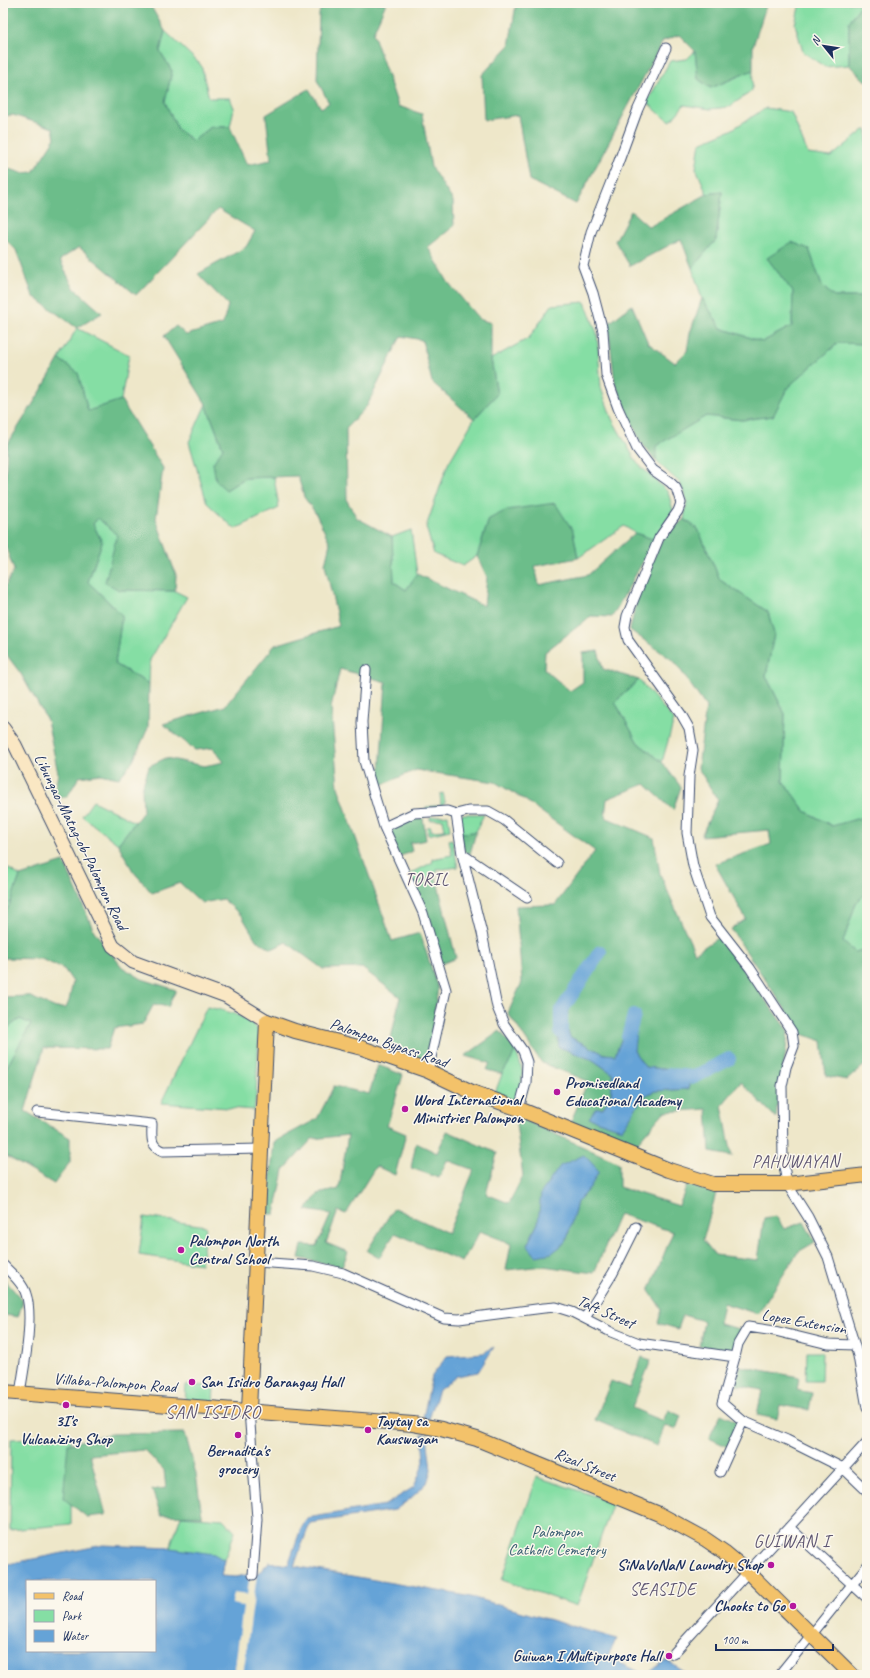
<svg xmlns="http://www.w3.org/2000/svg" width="870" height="1678" viewBox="0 0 870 1678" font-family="Caveat,sans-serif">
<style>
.green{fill:#85dea4;stroke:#508681}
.forest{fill:#6cbd8a;stroke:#447674;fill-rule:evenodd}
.water{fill:#65a3d7;stroke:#40699a;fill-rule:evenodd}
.pier{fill:#eee7c9}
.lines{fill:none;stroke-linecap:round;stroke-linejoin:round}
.river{stroke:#65a3d7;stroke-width:14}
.street-casing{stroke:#3b4b6e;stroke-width:11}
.secondary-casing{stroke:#3b4b6e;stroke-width:15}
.primary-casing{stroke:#3b4b6e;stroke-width:16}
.street{stroke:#fff;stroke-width:9}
.secondary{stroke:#fae7c3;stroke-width:13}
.primary{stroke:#f3c26a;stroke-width:14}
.poi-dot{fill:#b5179e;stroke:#fbf7ec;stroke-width:1.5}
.labels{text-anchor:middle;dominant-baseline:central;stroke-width:3;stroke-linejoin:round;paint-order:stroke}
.street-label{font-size:16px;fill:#1b2f5e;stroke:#fbf7ec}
.poi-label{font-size:16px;font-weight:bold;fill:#1b2f5e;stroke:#fbf7ec;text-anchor:start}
.park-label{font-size:16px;fill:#365b70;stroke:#fbf7ec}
.neighbourhood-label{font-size:17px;letter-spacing:1px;fill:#5f5773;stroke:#fbf7ec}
.quarter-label{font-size:18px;letter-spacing:1px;fill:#5f5773;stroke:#fbf7ec}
</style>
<rect width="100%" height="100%" fill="#fbf7ec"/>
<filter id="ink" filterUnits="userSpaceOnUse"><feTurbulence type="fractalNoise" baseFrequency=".025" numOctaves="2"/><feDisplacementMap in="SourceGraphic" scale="8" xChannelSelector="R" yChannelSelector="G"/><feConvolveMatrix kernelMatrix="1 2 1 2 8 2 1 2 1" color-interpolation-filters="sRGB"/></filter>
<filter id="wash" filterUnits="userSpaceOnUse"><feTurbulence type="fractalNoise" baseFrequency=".012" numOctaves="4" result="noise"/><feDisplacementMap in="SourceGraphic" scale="16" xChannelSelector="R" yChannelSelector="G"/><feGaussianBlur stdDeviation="0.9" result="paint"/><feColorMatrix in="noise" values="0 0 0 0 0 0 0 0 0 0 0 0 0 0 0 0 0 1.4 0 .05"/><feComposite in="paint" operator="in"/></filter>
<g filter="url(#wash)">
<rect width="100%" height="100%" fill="#eee7c9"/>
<path class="green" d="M800 3H862L849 22V65L825 67 803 52 795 24Z
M165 31 201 65 209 98H230L234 108 230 127H211L193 141 178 130 165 102 172 71 160 51Z
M695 51 698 79 710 88 753 70 752 91 729 107 710 109 684 105 671 121 662 116 647 102 670 61 687 59Z
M766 108 791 112 808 154 831 157 864 130H867V297H834L822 286 809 249 767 258 793 292 792 326 762 342 721 328 702 298 692 268 716 240 722 192 707 194 696 168 700 143 731 130Z
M585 302 597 333 601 388 612 419 637 463 668 492 673 510 655 540 635 533 624 526 578 558 573 531 489 519 477 556 463 566 434 554 426 527 448 464 474 419 497 394 491 359 529 338 552 305Z
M77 328 129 355 121 400 88 411 78 373 59 359Z
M838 343 867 344V816L833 826 805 811 783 781 785 714 766 676 774 634 768 612 720 580 698 529 684 519 687 501 680 483 656 461 655 446 706 416 742 420 773 416 788 387Z
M206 404 223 449 213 463 226 490 245 478 274 477 279 508 235 529 207 503 189 442Z
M98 518 117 535 119 590 175 591 187 597 150 660 149 684 115 664 122 615 88 582 102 542 93 524Z
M411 530 417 574 406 590 394 582 392 537Z
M639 680 674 720 662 762 638 743 615 702Z
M443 793 445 802 442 806 443 807 426 809V807L441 805 440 794Z
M93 801 135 822 118 844 82 816Z
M462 814H484L476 832 460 833 459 818Z
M448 815 450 830 428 835 427 827H431V831L445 830 443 819 430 820V817Z
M452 839 458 867 437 870 436 877 411 883 408 875 433 862 432 859 452 855 449 840Z
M3 865 20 876 8 909 3 905Z
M867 892V949L855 952 843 942 856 902Z
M207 1007C227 1011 246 1015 259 1031L256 1095 254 1110 161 1103Z
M20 1019 31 1024 5 1070H3V1031Z
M515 1050C525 1073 524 1078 516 1102L495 1093 502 1074 511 1060Z
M144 1217 206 1226 201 1264 139 1255Z
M807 1352H822L821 1381H806Z
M186 1385 214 1386 213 1407 185 1405Z
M71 1436V1524L10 1530 11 1439Z
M537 1477 613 1502 577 1606 502 1580Z
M181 1516 223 1519 235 1532 224 1560 219 1583 155 1557 170 1548Z"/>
<path class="forest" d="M3 3H149L165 31 160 51 172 71 165 102 178 130 193 141 211 127H230L247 165 271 160 266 115 309 89 321 108 329 103 317 80 319 14 322 3H386L373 33 398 106 422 114 431 167 453 201 454 226 428 247 448 282 479 319 491 323V359L497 394 474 419 432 382 422 340 401 336 367 406 346 428 347 501 357 518 392 537 394 582 406 590 417 574 484 606 487 577 477 556 489 519 507 510 555 503 573 531 578 558 535 566 539 585 588 575 635 533 655 540 612 617 591 616 545 652 544 669 570 691 583 682V653L598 651 603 669 639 680 615 702 638 743 662 762 681 787 673 810 645 784 607 799 605 817 654 838 660 874 695 953 719 937 788 1031C786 1060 778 1089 776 1118L741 1082 722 1105 732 1156 710 1152 707 1109 664 1112 631 1150 569 1126 588 1081 542 1063 508 1013 522 982 516 906 555 905 595 851 525 800 495 782 416 770 379 786 386 682 340 669 331 707 338 787 392 941 420 933 438 988 430 1046 425 1061 389 1048 400 997 362 968 323 969 286 942 272 949 256 940 242 916 223 899 202 903 180 883 152 893 133 871 118 844 143 812 142 788 149 766 166 758 204 766 224 762 213 748 195 750 163 724 225 706 275 645 339 626 325 564 330 543 316 514 304 497 298 476 245 478 226 490 216 481 213 463 223 448 206 404 164 336 176 326 186 335 223 324 228 305 198 274 246 247 255 231 218 209 136 295 79 247 60 260 73 287 102 313 77 328 33 296 16 250 3 237V167L22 173 33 172 55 138 53 128 13 115 3 116ZM566 999 572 1002 565 1022 570 1037 604 1054 615 1055 630 1018 634 1051 645 1067 688 1072 689 1089 655 1091 644 1096 622 1129 589 1118C610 1103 611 1099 613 1074L593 1060 559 1047 557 1028Z
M515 3H767L753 46V70L711 88 698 79 695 51 679 35 663 41 576 204 529 180 518 115 484 120 482 75 509 46 516 5Z
M862 3H867V80L865 81 849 65V22Z
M722 192 716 240 692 268 681 239 630 266 615 241 631 211 649 227 707 194Z
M792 242 809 249 822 286 834 297H867V344L838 343 788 387 773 416 742 420 706 416 656 446V461L640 441 615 383 608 324 632 305 648 343 675 363 687 351 690 333 702 298 721 328 762 342 792 326 793 292 767 258Z
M59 359 78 373 88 411 121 400 163 468 156 519 176 575 175 591 119 590 105 582 117 535 98 518 93 524 102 542 88 582 122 615 115 664 149 684 148 728 133 761 119 778 100 774 79 777 67 797H60L55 790 58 773 47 720 21 674 3 650V590L14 570 3 539 7 445 41 391Z
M684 519 698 529 720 580 768 612 774 634 766 676 785 714 783 781 805 811 832 826 867 816V892L856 903 843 942 855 952 867 949V1063L847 1080 826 1076 822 1041 802 1034 731 929 746 919 715 864 771 844 769 830 701 836 718 800 698 768 706 707 675 662 630 630 638 595 662 539Z
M423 818 426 840 410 843 412 851 399 857 389 832 410 819Z
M476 832 470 854 464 851 460 833Z
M64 862 94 931 122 967 142 979 176 990 168 1007 154 1004 143 1024 114 1028 107 1049 44 1048 25 1111 70 1138V1162L54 1184 3 1154V1070H5L31 1024 20 1019 3 1031V997L28 996 56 1008H66L69 1001 73 982 64 969 41 959 3 958V905L8 909 20 876Z
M436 877 456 958 441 964 411 883Z
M500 1031 515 1050 511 1060 502 1074 487 1070 490 1063 465 1056Z
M378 1065 403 1075 387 1126 406 1134 395 1175 376 1166 346 1214 338 1211 326 1243 348 1252 342 1267 299 1258 302 1245 317 1246 331 1214 306 1210 318 1194 339 1189 348 1135 312 1139 284 1170 275 1214H267L274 1142 317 1119 334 1086 369 1094Z
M515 1116 619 1163V1187L679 1206 687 1185 716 1193 703 1240 715 1255 758 1260 764 1218 776 1216 784 1229 804 1222 815 1242 798 1252 758 1314 723 1303 719 1324 744 1330 734 1351 699 1346 704 1321 683 1315 678 1329 658 1323 662 1309 649 1291 673 1232 619 1214 594 1273 543 1266 506 1270 511 1244 480 1231 462 1262 395 1233 379 1258 367 1251 394 1208 448 1233 474 1170 447 1160 439 1178 411 1168 416 1143 437 1153 447 1131 497 1153 486 1194 509 1203 523 1176ZM591 1186 577 1202 566 1242 527 1245 538 1223Z
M3 1278 23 1301 18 1317 5 1315 3 1317Z
M642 1357 651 1360 632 1408 663 1421 668 1410 681 1416 676 1429 665 1425 657 1446 595 1420 611 1381 630 1388Z
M740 1366 799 1377 797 1390 812 1393 809 1410 780 1405 777 1419 757 1415 762 1390 736 1385Z
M721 1414 740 1423 728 1447 709 1438Z
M185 1433 196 1474 202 1516 161 1515 152 1490 166 1488 164 1470 144 1450 90 1455 106 1515 87 1517 63 1498 68 1444 109 1434Z"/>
<path class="water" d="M566 999 572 1002 565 1022 570 1037 604 1054 615 1055 630 1018 637 1021 634 1051 645 1067 688 1072 689 1089 655 1091 644 1096 622 1129 589 1118 596 1108H603L611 1096 613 1074 593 1060 559 1047 557 1028Z
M584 1155 599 1171 591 1186 577 1202 566 1242 552 1253 536 1256 527 1245 538 1223 541 1193 560 1166Z
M494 1347 478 1372 457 1376 439 1390 429 1419 423 1418 432 1376 447 1356 483 1353Z
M422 1434 427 1435 431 1470 427 1483 410 1499 395 1510 310 1523 294 1566 467 1596 617 1639 607 1657 646 1675H3V1565L103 1545 170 1548 214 1554 224 1560 221 1576 236 1577 250 1574 257 1575 269 1562 288 1565 300 1531 307 1518 385 1505 414 1487 424 1462ZM27 1581H155V1651H27Z
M666 1660 689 1675H646Z"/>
<path class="pier" d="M250 1574 257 1575 243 1675H234L243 1606 232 1604 233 1593 247 1595Z"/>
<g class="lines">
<path class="river" d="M561 1032V1011L600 952
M628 1037 634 1015
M670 1075 694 1077 729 1059"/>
</g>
</g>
<g filter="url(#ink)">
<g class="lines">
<g class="street-casing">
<path id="street" d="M666 48 638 109 616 169 591 232 583 266 593 293 603 331 606 375 618 408 637 449 653 470 670 482 676 488 681 503 678 511 659 538 627 616 625 627 628 640 681 714 689 728 693 750 689 776 687 833 693 866 710 917 750 968 792 1032 794 1046 786 1067 782 1086 783 1160 787 1184 808 1217 828 1257 858 1356 867 1408
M366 670 362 722 364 761 384 827 423 913 446 990 428 1071
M456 814 462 854 482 933 497 1007 504 1024 523 1051 527 1062 526 1083 519 1109
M384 827 414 813 447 811 456 814 468 811H488L504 820 557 863
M462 854 527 898
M37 1112 152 1124C152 1136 149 1146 163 1151L261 1149
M257 1262 313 1266 343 1273 444 1318 459 1319 544 1308 556 1307 572 1312 611 1332 639 1343 735 1357 722 1403 743 1421 787 1440 843 1468 867 1491
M3 1265C11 1273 23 1283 26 1294 34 1317 24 1368 20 1393
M585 1318 613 1273 636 1227
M735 1357 738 1344 748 1327 775 1331 828 1344 854 1345
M249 1410 257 1519 253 1575
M720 1472 743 1421
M789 1527 867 1598
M673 1654 867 1442
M779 1675 867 1566"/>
</g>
<g class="secondary-casing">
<path id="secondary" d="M3 728 15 745 113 946 133 962 226 996 267 1021"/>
</g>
<g class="primary-casing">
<path id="primary" d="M3 1392 413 1424 441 1429 477 1439 659 1514 705 1539 724 1552 748 1572 852 1675
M249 1410 267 1021 295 1031 362 1048 428 1071 472 1092 519 1109 669 1170 713 1184H787L867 1175"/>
</g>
<use href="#street" class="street"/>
<use href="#secondary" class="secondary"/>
<use href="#primary" class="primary"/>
</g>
</g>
<g class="poi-dot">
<circle cx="557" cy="1092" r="4"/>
<circle cx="405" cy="1109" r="4"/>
<circle cx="181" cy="1250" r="4"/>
<circle cx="192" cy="1382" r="4"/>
<circle cx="66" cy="1405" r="4"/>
<circle cx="368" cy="1430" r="4"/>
<circle cx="238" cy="1435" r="4"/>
<circle cx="771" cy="1565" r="4"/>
<circle cx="793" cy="1606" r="4"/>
<circle cx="669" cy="1656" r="4"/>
</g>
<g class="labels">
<g class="street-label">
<text transform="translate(81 842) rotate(64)">Libungao-Matag-ob-Palompon Road</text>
<text transform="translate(389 1043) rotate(19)">Palompon Bypass Road</text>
<text transform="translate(606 1312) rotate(24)">Taft Street</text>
<text transform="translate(804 1322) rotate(10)">Lopez Extension</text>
<text transform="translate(115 1383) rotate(4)">Villaba-Palompon Road</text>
<text transform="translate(585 1465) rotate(22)">Rizal Street</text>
</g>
<g class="poi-label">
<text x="565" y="1083">Promisedland<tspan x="565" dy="18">Educational Academy</tspan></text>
<text x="413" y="1100">Word International<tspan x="413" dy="18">Ministries Palompon</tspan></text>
<text x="189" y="1241">Palompon North<tspan x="189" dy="18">Central School</tspan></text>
<text x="200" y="1382">San Isidro Barangay Hall</text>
<text x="66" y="1421" text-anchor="middle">3I's<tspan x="66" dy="18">Vulcanizing Shop</tspan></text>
<text x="376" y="1421">Taytay sa<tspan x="376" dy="18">Kauswagan</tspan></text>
<text x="238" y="1451" text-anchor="middle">Bernadita's<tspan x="238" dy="18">grocery</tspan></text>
<text x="763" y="1565" text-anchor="end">SiNaVoNaN Laundry Shop</text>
<text x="785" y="1606" text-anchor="end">Chooks to Go</text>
<text x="661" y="1656" text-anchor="end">Guiwan I Multipurpose Hall</text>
</g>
<g class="park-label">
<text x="557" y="1532">Palompon<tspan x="557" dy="18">Catholic Cemetery</tspan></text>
</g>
<g class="neighbourhood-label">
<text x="427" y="879">TORIL</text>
<text x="796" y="1161">PAHUWAYAN</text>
<text x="663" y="1589">SEASIDE</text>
</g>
<g class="quarter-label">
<text x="213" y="1412">SAN ISIDRO</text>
<text x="792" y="1541">GUIWAN I</text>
</g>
</g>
<rect width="870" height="1678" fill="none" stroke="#fbf7ec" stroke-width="16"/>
<rect x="26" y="1580" width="130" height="72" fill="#fbf7ec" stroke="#a1a7b3"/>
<rect x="34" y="1593" width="20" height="6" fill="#f3c26a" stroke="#a1a7b3"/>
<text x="62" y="1600" font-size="12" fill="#1b2f5e">Road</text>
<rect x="34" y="1610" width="20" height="12" fill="#85dea4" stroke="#a1a7b3"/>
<text x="62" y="1620" font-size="12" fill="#1b2f5e">Park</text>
<rect x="34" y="1630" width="20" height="12" fill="#65a3d7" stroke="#a1a7b3"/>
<text x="62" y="1640" font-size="12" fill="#1b2f5e">Water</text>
<g transform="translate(824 46) rotate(300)" stroke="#fbf7ec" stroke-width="3" paint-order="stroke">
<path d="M0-3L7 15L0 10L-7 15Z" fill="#1b2f5e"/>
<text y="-6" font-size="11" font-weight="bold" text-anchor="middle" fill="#1b2f5e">N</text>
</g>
<path d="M716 1644v6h117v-6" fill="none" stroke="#1b2f5e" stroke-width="2"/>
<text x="722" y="1644" font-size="12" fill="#1b2f5e" stroke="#fbf7ec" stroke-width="3" paint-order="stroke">100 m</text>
</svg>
